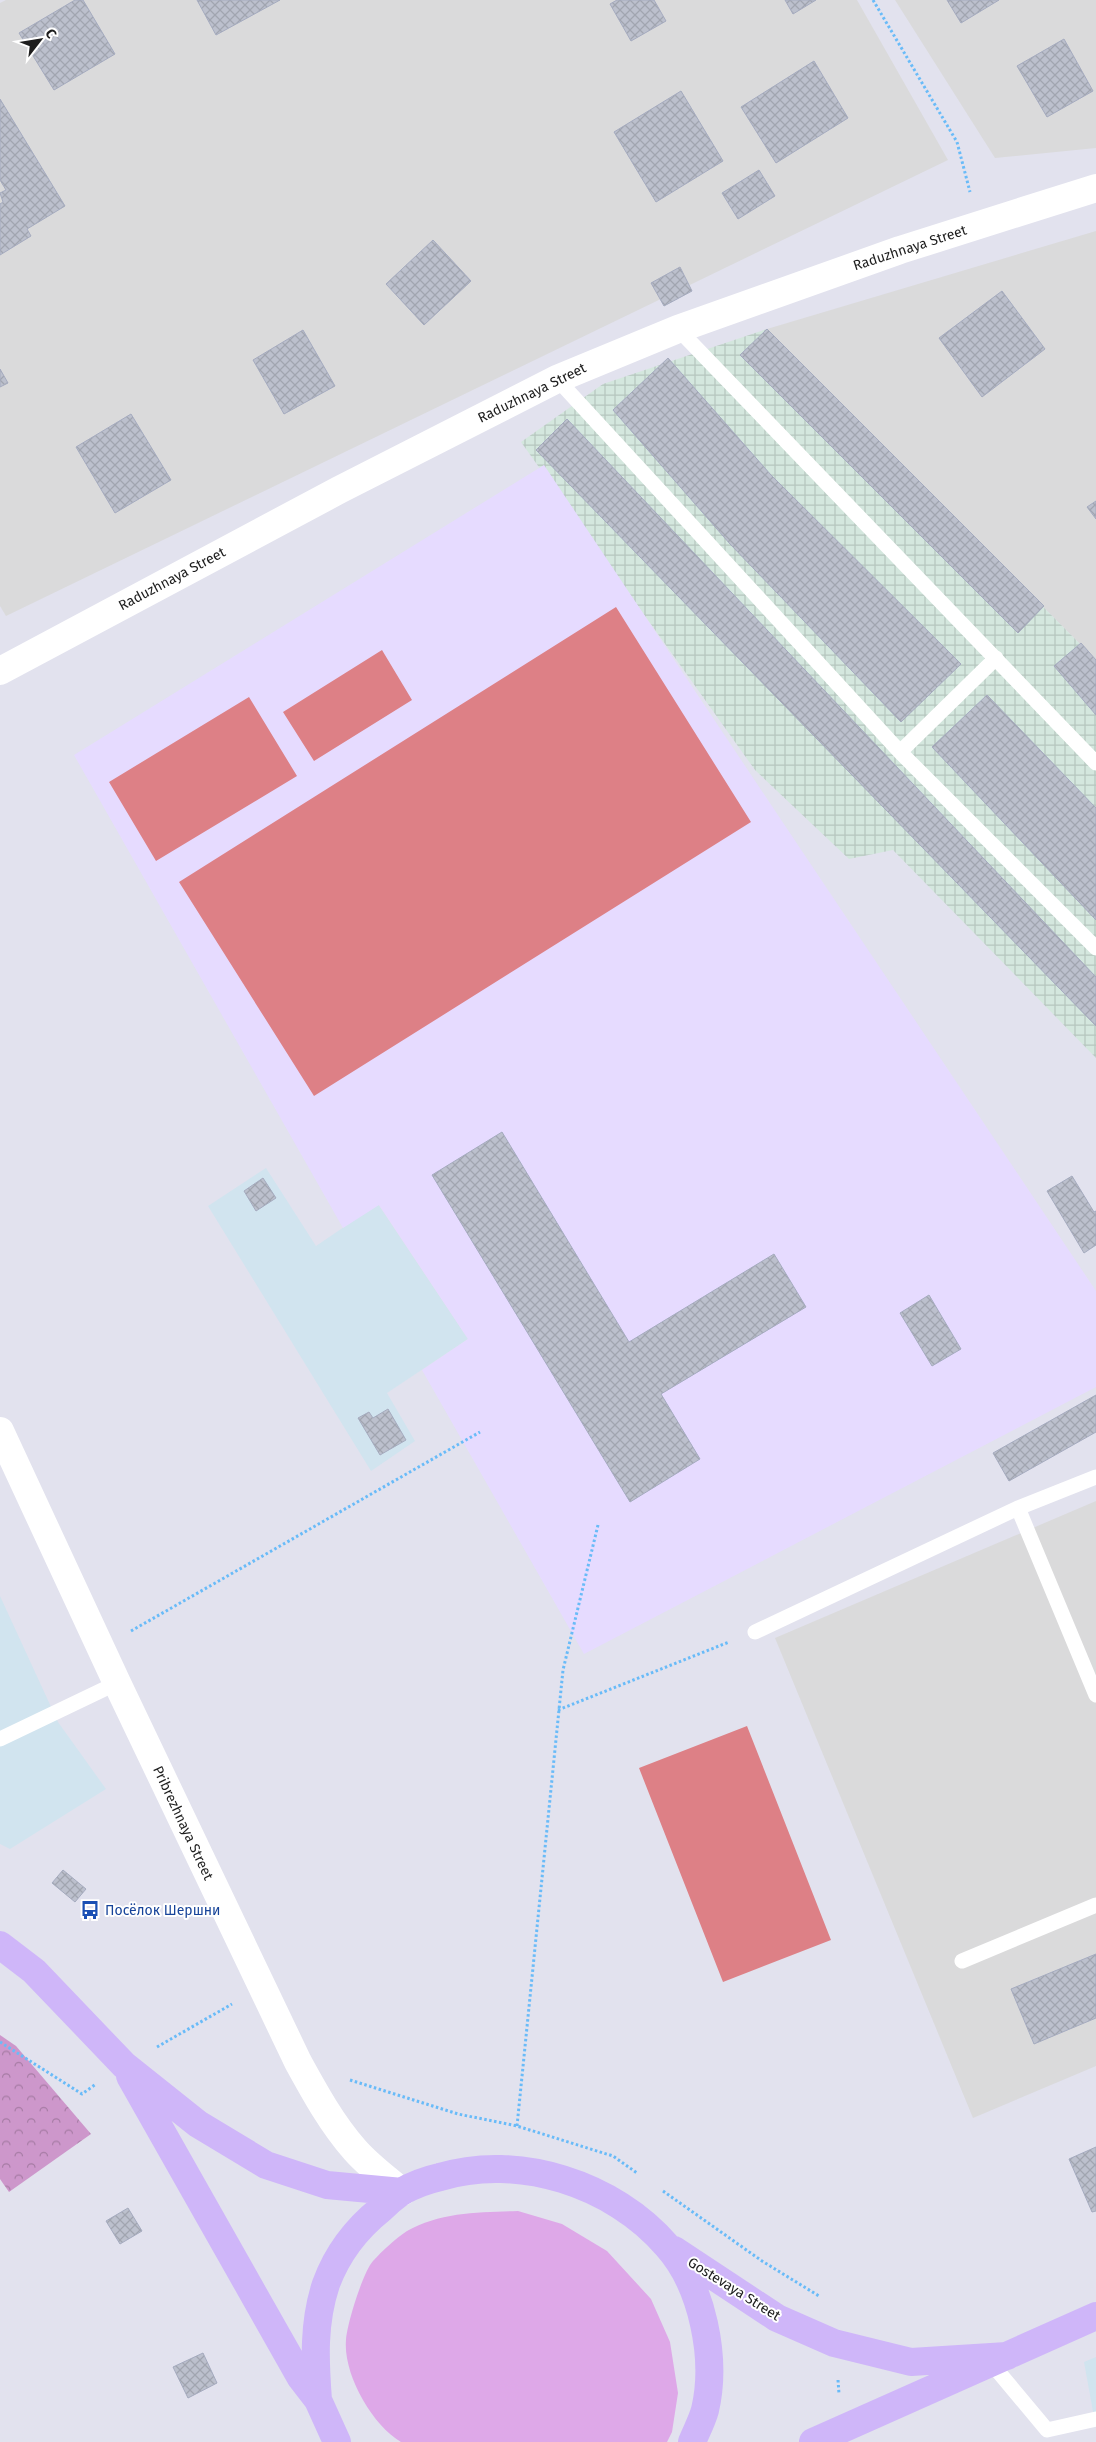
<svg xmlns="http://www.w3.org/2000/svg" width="1096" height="2442" viewBox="0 0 1096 2442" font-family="'Fira Sans',sans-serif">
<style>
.residential{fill:#dadadb}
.commercial{fill:#d1e4ef}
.industrial{fill:url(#industrial-grid)}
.education{fill:#e6dbff}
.grass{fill:#dea8e8}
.forest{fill:url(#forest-crowns)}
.pitch{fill:#dd8086}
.building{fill:url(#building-cross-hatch);stroke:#a5abbf}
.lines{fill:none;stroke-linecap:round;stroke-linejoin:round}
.path{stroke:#69bbf8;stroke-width:3;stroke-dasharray:2.5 2.5;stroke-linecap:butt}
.service{stroke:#fff;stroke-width:15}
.minor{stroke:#fff;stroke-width:28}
.tertiary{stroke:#fff;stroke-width:28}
.secondary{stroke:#cfb6f9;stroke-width:28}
.labels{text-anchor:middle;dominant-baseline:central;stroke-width:4;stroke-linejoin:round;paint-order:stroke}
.street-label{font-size:14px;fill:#1d1d1d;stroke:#fff}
.transit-label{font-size:14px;fill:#164399;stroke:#fff;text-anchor:start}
</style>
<defs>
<pattern id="industrial-grid" width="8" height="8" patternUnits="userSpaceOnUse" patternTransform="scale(1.25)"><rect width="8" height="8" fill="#d4e7de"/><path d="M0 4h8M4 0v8" fill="none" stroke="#b6c6be"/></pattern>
<pattern id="forest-crowns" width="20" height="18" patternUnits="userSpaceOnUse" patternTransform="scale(1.25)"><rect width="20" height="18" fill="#cd97cb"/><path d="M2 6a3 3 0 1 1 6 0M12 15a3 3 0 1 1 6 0" fill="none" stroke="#a67ba4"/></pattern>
<pattern id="building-cross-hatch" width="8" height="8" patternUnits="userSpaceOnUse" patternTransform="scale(1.25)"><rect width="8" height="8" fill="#bcc0cd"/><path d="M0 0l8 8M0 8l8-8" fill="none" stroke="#a1a5b0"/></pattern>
</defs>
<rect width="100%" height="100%" fill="#e2e2ee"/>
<path class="residential" d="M6 0H857L948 160 6 616 0 606V3Z
M895 0H1096V148L995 158Z
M1096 231V660L767 329Z
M1096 1501V2066L973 2118 775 1638Z"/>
<path class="commercial" d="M266 1168 316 1246 378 1204 468 1339 387 1393 415 1441 371 1471 208 1206Z
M0 1596 58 1722 106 1789 10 1849 0 1844Z
M1096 2357V2428L1084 2362Z"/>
<path class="industrial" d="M767 329 1096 660V1058L893 850 849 859 755 770 521 442 603 384Z"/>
<path class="education" d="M544 465 1096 1291V1387L584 1654 422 1370 468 1339 379 1205 343 1228 74 755Z"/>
<path class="grass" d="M518 2211 562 2224 607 2251 651 2299 670 2342 678 2393 672 2432 667 2442H401C372 2425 343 2374 346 2340 347 2324 363 2272 373 2261 382 2251 396 2238 407 2231 440 2212 481 2212 518 2211Z"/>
<path class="forest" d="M0 2035 16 2046 91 2134 9 2192 0 2179Z"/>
<path class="pitch" d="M616 607 751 822 314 1096 179 882Z
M382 650 412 700 314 761 283 712Z
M249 697 297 776 156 861 109 782Z
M747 1726 831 1940 723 1982 639 1768Z"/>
<path class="building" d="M75 0H83L115 54 54 90 19 33Z
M197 0H280L216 35Z
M617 0H654L666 21 631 41 610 4Z
M785 0H816L793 14Z
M947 0H999L961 23Z
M1064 39 1093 91 1047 117 1017 66Z
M814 61 848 118 776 163 741 107Z
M681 91 723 161 656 202 614 132Z
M0 99 65 206 27 229 31 236 0 255V204L3 202 0 193 6 190 0 180Z
M759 170 775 196 738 219 722 193Z
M433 240 471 281 424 325 386 284Z
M680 267 692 291 664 306 651 283Z
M1002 291 1045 349 982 397 939 338Z
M767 329 1044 606 1018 633 740 355Z
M303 330 335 386 284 414 253 360Z
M668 358 771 475 961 664 901 722 730 544 613 410Z
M0 369 8 383 0 387Z
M131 414 171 480 115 513 76 447Z
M567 419 1096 977V1026L536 450Z
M1096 501V519L1087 507Z
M1081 643 1096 660V715L1054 666Z
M987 695 1096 808V920L932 747Z
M502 1132 629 1342 774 1254 806 1307 661 1394 700 1459 630 1502 432 1175Z
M1072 1176 1094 1212 1096 1211V1245L1084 1253 1047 1191Z
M263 1178 276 1198 256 1211 244 1191Z
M929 1295 961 1349 932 1366 900 1313Z
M1096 1395V1432L1009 1481 993 1453Z
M388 1409 406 1440 380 1455 358 1418 369 1412 373 1418Z
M63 1870 86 1889 75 1902 52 1883Z
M1096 1954V2018L1034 2044 1011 1989Z
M1096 2147V2211L1092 2212 1069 2159Z
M128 2208 142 2231 120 2244 106 2221Z
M203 2353 217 2383 188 2398 173 2367Z"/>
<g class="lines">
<path class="path" d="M873 0 957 142 970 192
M131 1631 480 1432
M558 1710 729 1642
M0 2042 82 2094 96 2084
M157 2047 232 2004
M350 2080 458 2114 517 2126 613 2156 637 2173
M517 2126 563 1670 598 1525
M663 2191 762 2261 819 2296
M838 2380 839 2394"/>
<path class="service" d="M678 329 1096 763
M557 379 900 752 1096 948
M900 752 996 658
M1018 1508 1096 1695
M755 1632 1018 1508 1096 1477
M0 1739 117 1683
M962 1961 1096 1905
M991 2363 1047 2430 1096 2419"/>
<path class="minor" d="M0 671 339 490 557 379 678 329 900 250 1096 188"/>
<path class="tertiary" d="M0 1431 117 1683 298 2062C315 2093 332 2124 355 2150 369 2166 386 2178 402 2192"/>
<path class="secondary" d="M0 1945 34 1971 124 2065 198 2124 266 2165 327 2185 402 2192
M130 2076 301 2378 318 2400 337 2442
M674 2250 777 2318 834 2343 911 2362 1007 2356
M318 2400C315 2361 313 2323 326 2284 337 2254 356 2229 381 2209 387 2203 394 2197 401 2192 413 2185 427 2180 440 2177 518 2153 614 2184 667 2246 703 2286 717 2359 705 2410 702 2421 696 2432 692 2442
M813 2442 1096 2316"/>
</g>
<defs>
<g id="bus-bare" transform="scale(1.5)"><path d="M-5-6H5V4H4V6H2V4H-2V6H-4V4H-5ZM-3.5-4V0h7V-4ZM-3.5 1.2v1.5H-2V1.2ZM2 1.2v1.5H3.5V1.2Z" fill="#1a4fb4" stroke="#fff" stroke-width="2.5" paint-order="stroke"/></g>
</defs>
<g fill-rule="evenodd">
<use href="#bus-bare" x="90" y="1910"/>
</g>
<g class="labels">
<g class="street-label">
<text transform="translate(910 248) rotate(-18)">Raduzhnaya Street</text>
<text transform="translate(532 393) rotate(-26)">Raduzhnaya Street</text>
<text transform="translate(172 579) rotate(-28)">Raduzhnaya Street</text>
<text transform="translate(183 1823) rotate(65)">Pribrezhnaya Street</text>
<text transform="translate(734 2289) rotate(32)">Gostevaya Street</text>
</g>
<g class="transit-label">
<text x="105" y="1910">Посёлок Шершни</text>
</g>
</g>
<g transform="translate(40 40) rotate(59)" stroke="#ffffff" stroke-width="4" paint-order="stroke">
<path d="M0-4L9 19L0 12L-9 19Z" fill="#1d1d1d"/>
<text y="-8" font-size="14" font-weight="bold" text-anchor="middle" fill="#1d1d1d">С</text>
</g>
</svg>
